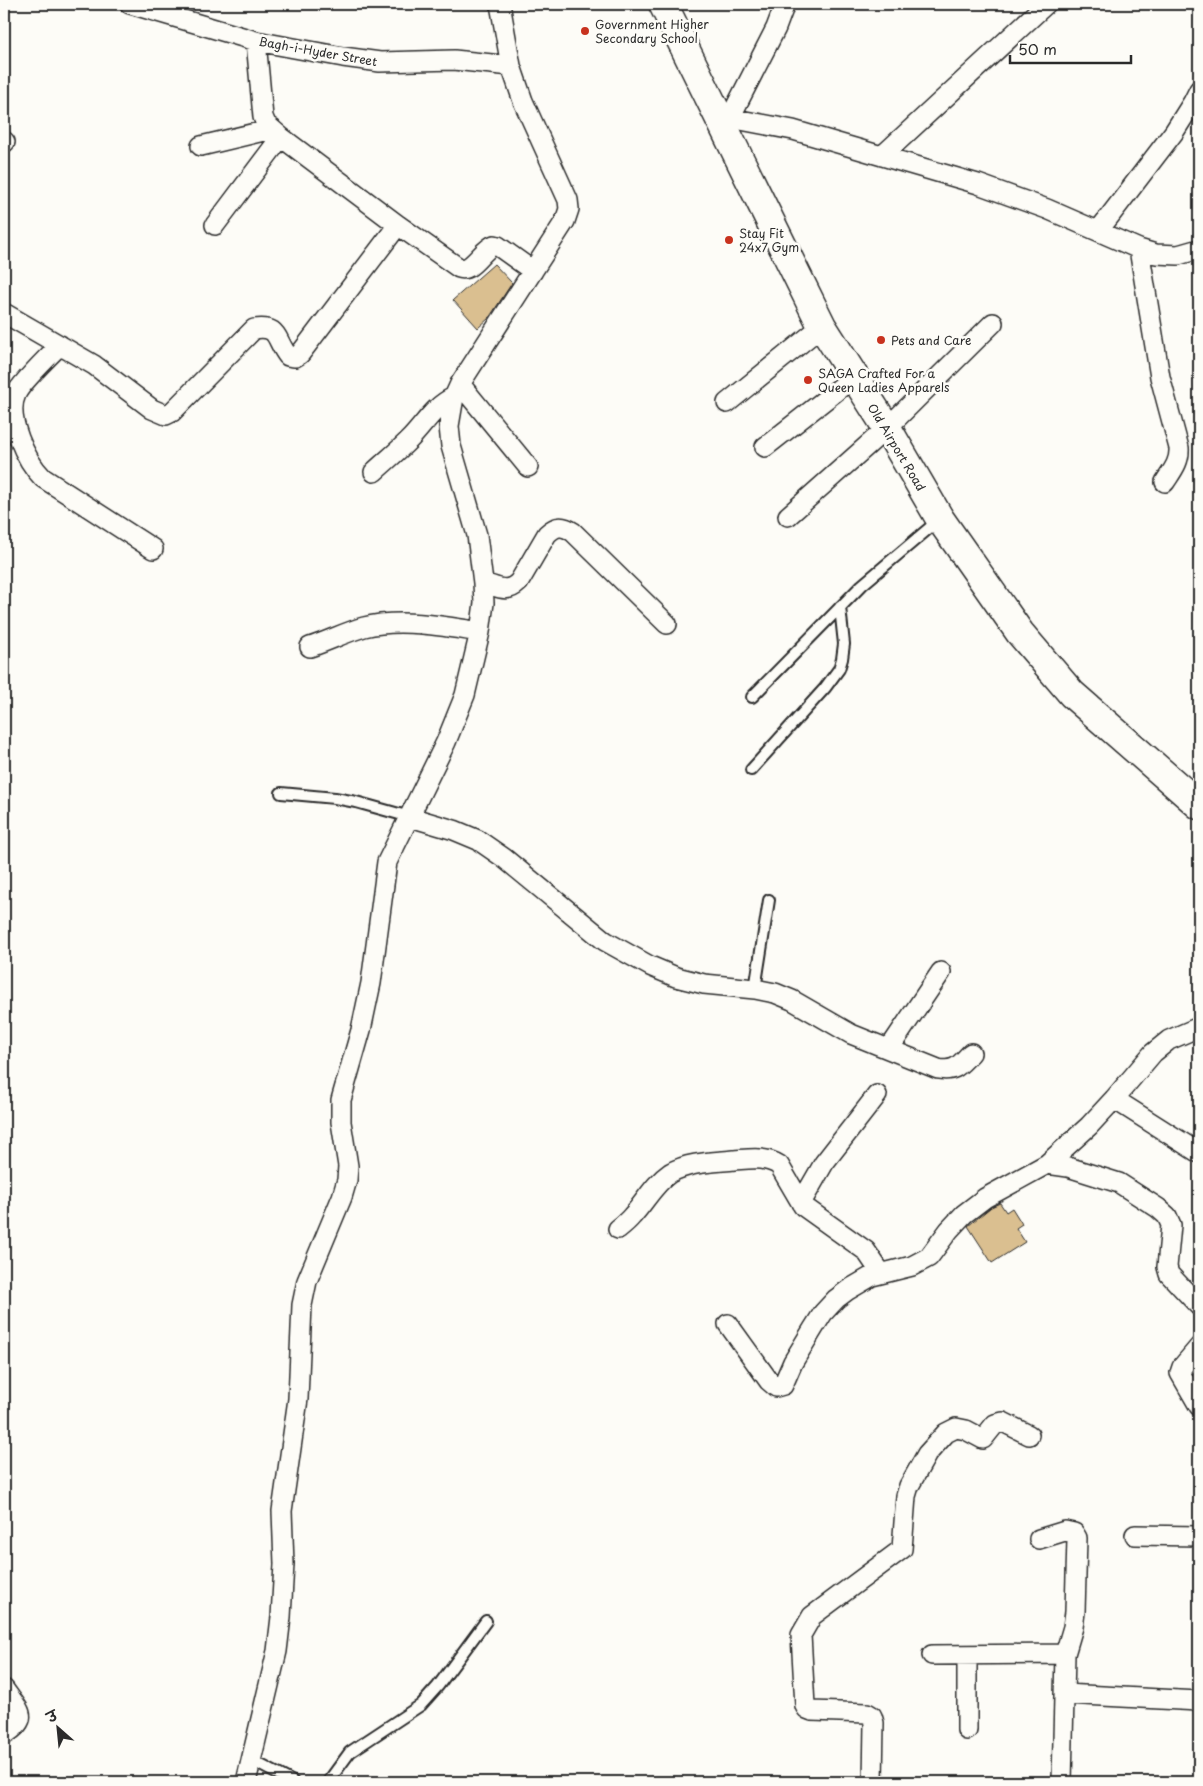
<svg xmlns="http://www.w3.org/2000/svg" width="1203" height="1786" viewBox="0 0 1203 1786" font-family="'Playpen Sans','Playpen Sans Deva',sans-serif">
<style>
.building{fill:#dabf90;stroke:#2b2b2b}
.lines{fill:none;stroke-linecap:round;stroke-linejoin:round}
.lane-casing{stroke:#2b2b2b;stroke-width:14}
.street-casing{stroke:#2b2b2b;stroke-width:22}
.secondary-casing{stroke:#2b2b2b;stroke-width:31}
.lane{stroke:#fdfcf7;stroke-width:10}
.street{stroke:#fdfcf7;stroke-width:19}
.secondary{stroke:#fdfcf7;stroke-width:28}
.poi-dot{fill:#c8321e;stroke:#fdfcf7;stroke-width:2}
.labels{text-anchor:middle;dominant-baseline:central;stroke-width:5;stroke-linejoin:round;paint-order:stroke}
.poi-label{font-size:12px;fill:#2b2b2b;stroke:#fdfcf7;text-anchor:start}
.street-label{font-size:12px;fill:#2b2b2b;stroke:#fdfcf7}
</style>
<rect width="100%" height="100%" fill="#fdfcf7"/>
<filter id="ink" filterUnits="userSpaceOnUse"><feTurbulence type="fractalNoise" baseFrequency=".02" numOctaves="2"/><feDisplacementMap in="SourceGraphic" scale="10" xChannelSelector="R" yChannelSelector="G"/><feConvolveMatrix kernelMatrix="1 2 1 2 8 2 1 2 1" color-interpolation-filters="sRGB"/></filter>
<g filter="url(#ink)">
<path class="building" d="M494 264 512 283 489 318 478 328 453 300Z
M1000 1203 1006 1212 1012 1208 1022 1224 1016 1228 1025 1242 992 1263 968 1226 991 1207Z"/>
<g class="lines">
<g class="lane-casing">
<path id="lane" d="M752 697 862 585 940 519
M751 770 825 688 839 669 842 659 844 644 840 607
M281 793 335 798 356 802 410 817
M755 989 769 900
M251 1760 293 1782
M328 1782 350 1752 421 1705 438 1686 486 1621"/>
</g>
<g class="street-casing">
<path id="street" d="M130 4 256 41 343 57 380 62 454 60 511 66
M256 41 263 117 266 124 281 137 398 225 459 268C472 273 482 249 494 245L498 246 533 271
M730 118 793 130 978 184 1047 209 1139 249 1156 254 1178 255 1199 249
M723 127 730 118 776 28 785 4
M4 141 5 142
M201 146 272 129
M882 156 1046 4
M215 225 281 137
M1099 230 1174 132 1193 102 1199 90
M1139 249 1160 377 1179 448C1180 462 1172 471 1165 482
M4 313 94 365 152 409 166 415 172 412 254 329C280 325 275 340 288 356L295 357 300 354 398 225
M60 345C50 355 21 383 16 394 5 417 26 461 43 478L153 549
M460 384 528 467
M727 403 822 326
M765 447 854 377
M374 472C386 461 398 451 409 440 424 425 434 406 454 397
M788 516 887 428 993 323
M483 583C498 587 507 594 519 582L547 534C556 525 563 525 573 532L667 624
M310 647C328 641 346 632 364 627 399 618 444 626 480 632
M410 817 454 830 478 840 504 858 605 941 650 966 676 977 704 984 755 989 775 993 792 1000 851 1034 938 1069C956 1072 959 1065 971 1053
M889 1049 941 972
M1114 1099 1199 1153
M1047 1164 1068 1167 1119 1183 1158 1208 1167 1216 1171 1225 1167 1267 1169 1274 1199 1306
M801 1203 824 1163 877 1095
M618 1229C623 1225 628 1221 632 1216 645 1202 654 1184 670 1173 688 1162 714 1162 734 1160 749 1159 765 1156 779 1165L803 1206 866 1251 881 1273
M728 1324 769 1381 776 1387 783 1385 793 1362 813 1329 823 1313 836 1299 848 1290 872 1276 912 1266 929 1257 949 1230 964 1214 985 1198 1047 1164 1089 1126 1114 1099 1153 1053 1169 1040 1199 1027
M1199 1347 1182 1367 1180 1373 1199 1406
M1135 1535 1199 1536
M1039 1539 1065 1531 1074 1533 1077 1538 1075 1612 1073 1627 1065 1654 1062 1782
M932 1655 1065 1654
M4 1689C19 1711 32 1718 4 1735
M1064 1694 1199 1701
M967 1730V1655
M246 1782 277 1651 281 1617 284 1564 282 1511 298 1399 302 1305 307 1281 342 1197 347 1180 348 1166 341 1122V1100L361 1030 371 983 387 862 446 742 465 695 480 632 484 603 483 583 477 535 451 446 449 426 454 397 460 384 565 221 569 209 568 200 523 101 511 66 500 4
M873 1782 874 1723 872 1716 867 1713 812 1711 807 1709 805 1706 801 1635 812 1616 902 1549 906 1496 909 1486 927 1454 946 1433 956 1428 966 1430 983 1439 995 1424 1003 1422 1029 1435"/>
</g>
<g class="secondary-casing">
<path id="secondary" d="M663 4 822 326 887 428 940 519 1020 633 1072 694 1199 805"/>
</g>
<use href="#lane" class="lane"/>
<use href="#street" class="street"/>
<use href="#secondary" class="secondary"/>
</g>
</g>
<g class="poi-dot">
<circle cx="585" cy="31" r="5"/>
<circle cx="729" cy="240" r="5"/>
<circle cx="881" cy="340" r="5"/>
<circle cx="808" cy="380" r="5"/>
</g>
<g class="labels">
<g class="poi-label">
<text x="595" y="24">Government Higher<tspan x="595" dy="14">Secondary School</tspan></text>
<text x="739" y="233">Stay Fit<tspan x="739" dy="14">24x7 Gym</tspan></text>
<text x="891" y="340">Pets and Care</text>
<text x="818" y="373">SAGA Crafted For a<tspan x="818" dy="14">Queen Ladies Apparels</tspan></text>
</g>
<g class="street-label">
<text transform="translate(318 51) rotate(10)">Bagh-i-Hyder Street</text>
<text transform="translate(897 447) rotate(59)">Old Airport Road</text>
</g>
</g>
<rect width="1203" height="1786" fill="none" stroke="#fdfcf7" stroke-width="20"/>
<rect x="10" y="10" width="1183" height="1766" fill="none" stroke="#2b2b2b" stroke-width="2" filter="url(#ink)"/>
<g transform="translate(58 1728) rotate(333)" stroke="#fdfcf7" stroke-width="4" paint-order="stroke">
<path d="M0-4L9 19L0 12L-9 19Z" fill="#2b2b2b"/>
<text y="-8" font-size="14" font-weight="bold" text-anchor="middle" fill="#2b2b2b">उ</text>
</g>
<path d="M1010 55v8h121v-8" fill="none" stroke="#2b2b2b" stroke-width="2.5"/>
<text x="1018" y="55" font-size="15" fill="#2b2b2b" stroke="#fdfcf7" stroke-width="4" paint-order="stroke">50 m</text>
</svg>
